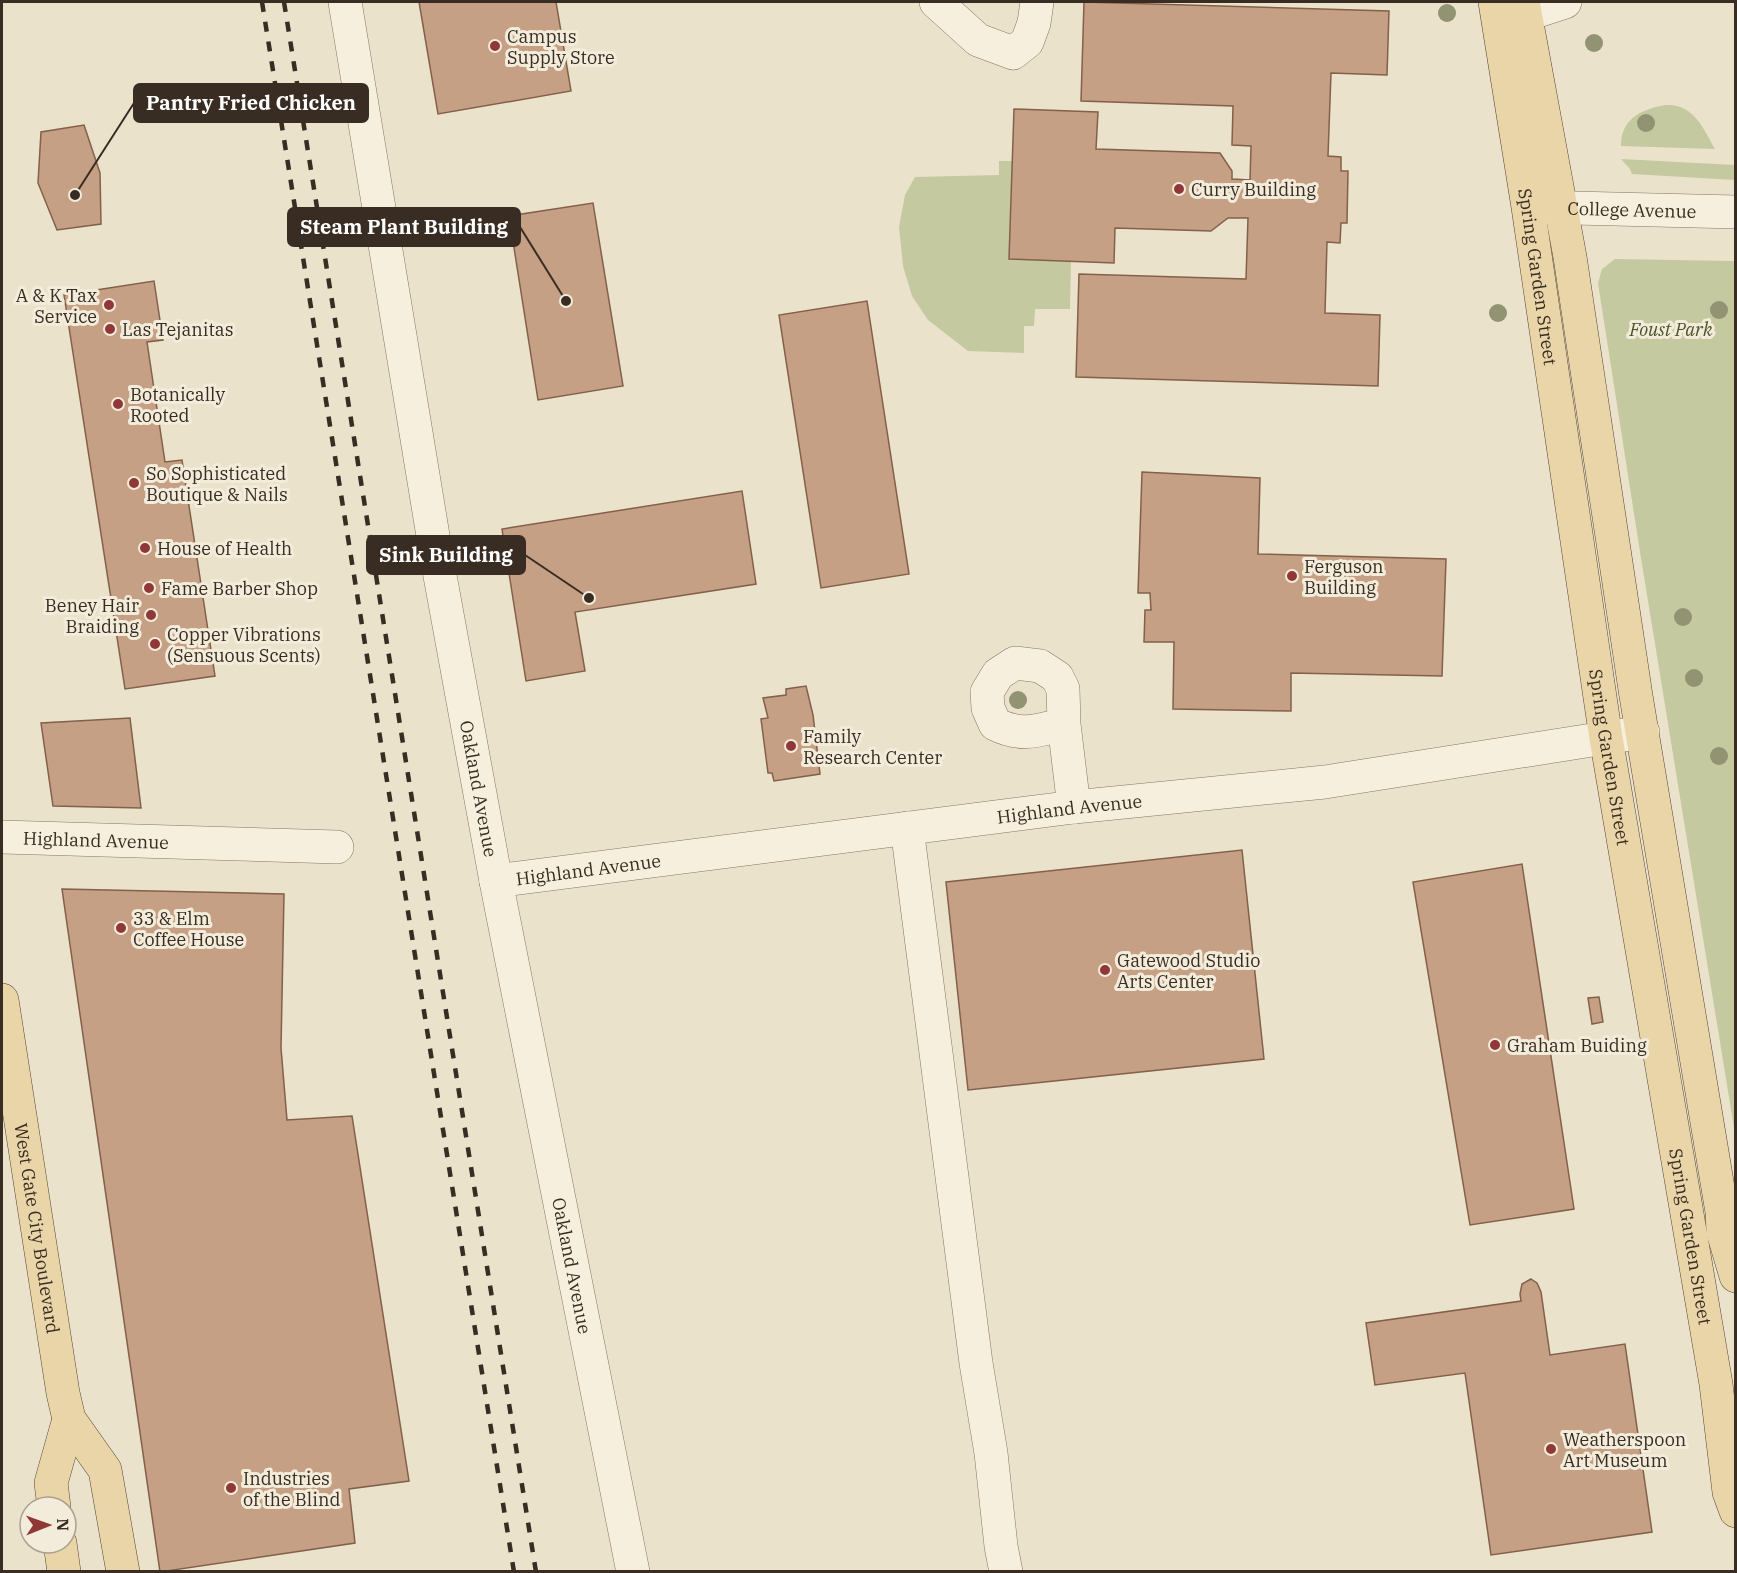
<svg xmlns="http://www.w3.org/2000/svg" width="1737" height="1573" viewBox="0 0 1737 1573" font-family="'IBM Plex Serif',serif">
<style>
.green{fill:#c4c9a0}
.building{fill:#c5a085;stroke:#836049;stroke-width:1.5}
.lines{fill:none;stroke-linecap:round;stroke-linejoin:round}
.minor-casing{stroke:#877561;stroke-width:34}
.major-casing{stroke:#554434;stroke-width:34}
.minor{stroke:#f6efde;stroke-width:33}
.major{stroke:#e9d5a8;stroke-width:33}
.rail{stroke:#392d23;stroke-width:4.5;stroke-dasharray:10 10;stroke-linecap:butt}
.tree{fill:#929373}
.poi-dot{fill:#903738;stroke:#f3ecda;stroke-width:2}
.labels{text-anchor:middle;dominant-baseline:central;stroke-width:6;stroke-linejoin:round;paint-order:stroke}
.poi-label{font-size:18px;fill:#392d23;stroke:#f3ecda;text-anchor:start}
.street-label{font-size:18px;fill:#392d23;stroke:#f3ecda}
.park-label{font-size:18px;font-style:italic;fill:#49532b;stroke:#f3ecda}
.leader{fill:none;stroke:#392d23;stroke-width:2}
.callout-dot{fill:#392d23;stroke:#f3ecda;stroke-width:2}
.callout{fill:#392d23;stroke:#392d23;stroke-width:2}
.callout-label{font-size:20px;text-anchor:middle;font-weight:bold;fill:#fff}
</style>
<rect width="100%" height="100%" fill="#ebe2cb"/>
<path class="green" d="M1666 105C1694 104 1703 128 1715 149L1621 146C1621 118 1642 109 1666 105Z
M1621 159 1735 165V180L1632 174 1630 169Z
M999 161H1012L1009 259 1071 261 1070 309H1035L1034 326H1024V353L968 351 928 320 912 296 903 266 899 227 905 195 915 177 999 175Z
M1615 259 1735 261V1134L1640 552 1598 283 1602 269Z"/>
<path class="building" d="M419 2H556L571 91 438 114Z
M1084 2 1389 11 1387 75 1331 73 1328 156 1341 157V171H1348L1347 223H1341L1340 243 1327 242 1325 313 1380 315 1378 386 1076 377 1079 274 1246 279 1248 218H1228L1211 231 1115 228 1114 263 1009 259 1014 109 1098 112 1096 149 1220 153 1232 171V179L1250 180 1251 146 1232 145 1233 106 1081 101Z
M84 125 100 173 101 224 57 230 38 183 41 132Z
M593 203 623 386 538 400 509 216Z
M154 281 163 340 147 342 165 462 182 460 215 676 125 689 64 295Z
M867 301 909 574 821 588 779 315Z
M1142 472 1260 478 1258 554 1446 559 1442 676 1291 673V711L1173 709 1174 642H1144L1145 610H1151L1150 593H1138Z
M742 491 756 584 575 612 585 671 526 681 502 529Z
M806 686 813 715 820 774 774 781 772 773H768L761 719 768 718 763 698 786 695V689Z
M130 718 141 808 53 806 41 723Z
M1242 850 1264 1059 968 1090 946 882Z
M1522 864 1574 1209 1470 1225 1413 882Z
M62 889 284 894 281 1048 287 1120 352 1116 409 1481 349 1489 355 1543 160 1572Z
M1599 997 1603 1022 1592 1024 1588 998Z
M1531 1279 1537 1283 1541 1292 1550 1355 1625 1344 1652 1532 1491 1555 1465 1373 1375 1385 1366 1323 1521 1301 1520 1294 1522 1284Z"/>
<g class="lines">
<g class="minor-casing">
<g id="minor">
<path id="s1" d="M345 2 436 554 496 881 633 1572"/>
<path d="M936 2 978 40 1013 53 1027 42 1034 23 1037 2"/>
<path d="M1525 15 1565 2"/>
<path id="s2" d="M1533 207 1736 212"/>
<path d="M1064 724C1037 731 1021 737 995 724L988 708 987 692 998 674 1015 663 1040 666 1057 677 1063 689 1064 724 1074 807"/>
<path d="M907 828 976 1363 991 1453 1001 1546 1006 1572"/>
<path id="s3" d="M2 837 337 847"/>
<path id="s4" d="M496 881 1074 807 1325 782 1643 732"/>
</g>
</g>
<g class="major-casing">
<g id="major">
<path id="s5" d="M1495 2 1528 207 1606 738 1716 1384 1729 1492 1736 1511"/>
<path d="M1523 2 1570 257 1636 696 1722 1212 1723 1232 1736 1276"/>
<path id="s6" d="M2 1000 63 1393 69 1419 105 1470 123 1572"/>
<path d="M54 1507 51 1483 69 1419"/>
<path d="M60 1543 64 1572"/>
</g>
</g>
<use href="#minor" class="minor"/>
<use href="#major" class="major"/>
<path class="rail" d="M262 2 514 1572
M284 2 536 1572"/>
</g>
<g class="tree">
<circle cx="1447" cy="13" r="9"/>
<circle cx="1594" cy="43" r="9"/>
<circle cx="1646" cy="123" r="9"/>
<circle cx="1719" cy="310" r="9"/>
<circle cx="1498" cy="313" r="9"/>
<circle cx="1683" cy="617" r="9"/>
<circle cx="1694" cy="678" r="9"/>
<circle cx="1018" cy="700" r="9"/>
<circle cx="1719" cy="756" r="9"/>
</g>
<g class="poi-dot">
<circle cx="495" cy="46" r="6"/>
<circle cx="1179" cy="189" r="6"/>
<circle cx="109" cy="305" r="6"/>
<circle cx="110" cy="329" r="6"/>
<circle cx="118" cy="404" r="6"/>
<circle cx="134" cy="483" r="6"/>
<circle cx="145" cy="548" r="6"/>
<circle cx="1292" cy="576" r="6"/>
<circle cx="149" cy="588" r="6"/>
<circle cx="151" cy="615" r="6"/>
<circle cx="155" cy="644" r="6"/>
<circle cx="791" cy="746" r="6"/>
<circle cx="121" cy="928" r="6"/>
<circle cx="1105" cy="970" r="6"/>
<circle cx="1495" cy="1045" r="6"/>
<circle cx="1551" cy="1449" r="6"/>
<circle cx="231" cy="1488" r="6"/>
</g>
<g class="labels">
<g class="poi-label">
<text x="507" y="36">Campus<tspan x="507" dy="21">Supply Store</tspan></text>
<text x="1191" y="189">Curry Building</text>
<text x="97" y="295" text-anchor="end">A &amp; K Tax<tspan x="97" dy="21">Service</tspan></text>
<text x="122" y="329">Las Tejanitas</text>
<text x="130" y="394">Botanically<tspan x="130" dy="21">Rooted</tspan></text>
<text x="146" y="473">So Sophisticated<tspan x="146" dy="21">Boutique &amp; Nails</tspan></text>
<text x="157" y="548">House of Health</text>
<text x="1304" y="566">Ferguson<tspan x="1304" dy="21">Building</tspan></text>
<text x="161" y="588">Fame Barber Shop</text>
<text x="139" y="605" text-anchor="end">Beney Hair<tspan x="139" dy="21">Braiding</tspan></text>
<text x="167" y="634">Copper Vibrations<tspan x="167" dy="21">(Sensuous Scents)</tspan></text>
<text x="803" y="736">Family<tspan x="803" dy="21">Research Center</tspan></text>
<text x="133" y="918">33 &amp; Elm<tspan x="133" dy="21">Coffee House</tspan></text>
<text x="1117" y="960">Gatewood Studio<tspan x="1117" dy="21">Arts Center</tspan></text>
<text x="1507" y="1045">Graham Buiding</text>
<text x="1563" y="1439">Weatherspoon<tspan x="1563" dy="21">Art Museum</tspan></text>
<text x="243" y="1478">Industries<tspan x="243" dy="21">of the Blind</tspan></text>
</g>
<g class="street-label">
<text stroke="none"><textPath href="#s2" startOffset="99">College Avenue</textPath></text>
<text stroke="none"><textPath href="#s5" startOffset="278">Spring Garden Street</textPath></text>
<text stroke="none"><textPath href="#s5" startOffset="764">Spring Garden Street</textPath></text>
<text stroke="none"><textPath href="#s1" startOffset="798">Oakland Avenue</textPath></text>
<text stroke="none"><textPath href="#s4" startOffset="578">Highland Avenue</textPath></text>
<text stroke="none"><textPath href="#s3" startOffset="94">Highland Avenue</textPath></text>
<text stroke="none"><textPath href="#s4" startOffset="93">Highland Avenue</textPath></text>
<text stroke="none"><textPath href="#s6" startOffset="231">West Gate City Boulevard</textPath></text>
<text stroke="none"><textPath href="#s5" startOffset="1250">Spring Garden Street</textPath></text>
<text stroke="none"><textPath href="#s1" startOffset="1284">Oakland Avenue</textPath></text>
</g>
<g class="park-label">
<text x="1671" y="329">Foust Park</text>
</g>
</g>
<path class="leader" d="M75 195L134 103M566 301L520 227M589 598L525 555"/>
<g class="callout-dot">
<circle cx="75" cy="195" r="6"/>
<circle cx="566" cy="301" r="6"/>
<circle cx="589" cy="598" r="6"/>
</g>
<g class="callout">
<rect x="134" y="84" width="234" height="38" rx="6"/>
<rect x="288" y="208" width="232" height="38" rx="6"/>
<rect x="367" y="536" width="158" height="38" rx="6"/>
</g>
<g class="callout-label">
<text x="251" y="110">Pantry Fried Chicken</text>
<text x="404" y="234">Steam Plant Building</text>
<text x="446" y="562">Sink Building</text>
</g>
<rect width="1737" height="1573" fill="none" stroke="#392d23" stroke-width="6"/>
<g transform="translate(48 1525) rotate(89)"><circle r="28" fill="#f3ecda" stroke="#a9a091" stroke-width="1.5"/>
<path d="M0-4.5L10 22L0 15L-10 22Z" fill="#903738"/>
<text y="-9" font-size="16" font-weight="bold" text-anchor="middle" fill="#392d23">N</text>
</g>
</svg>
